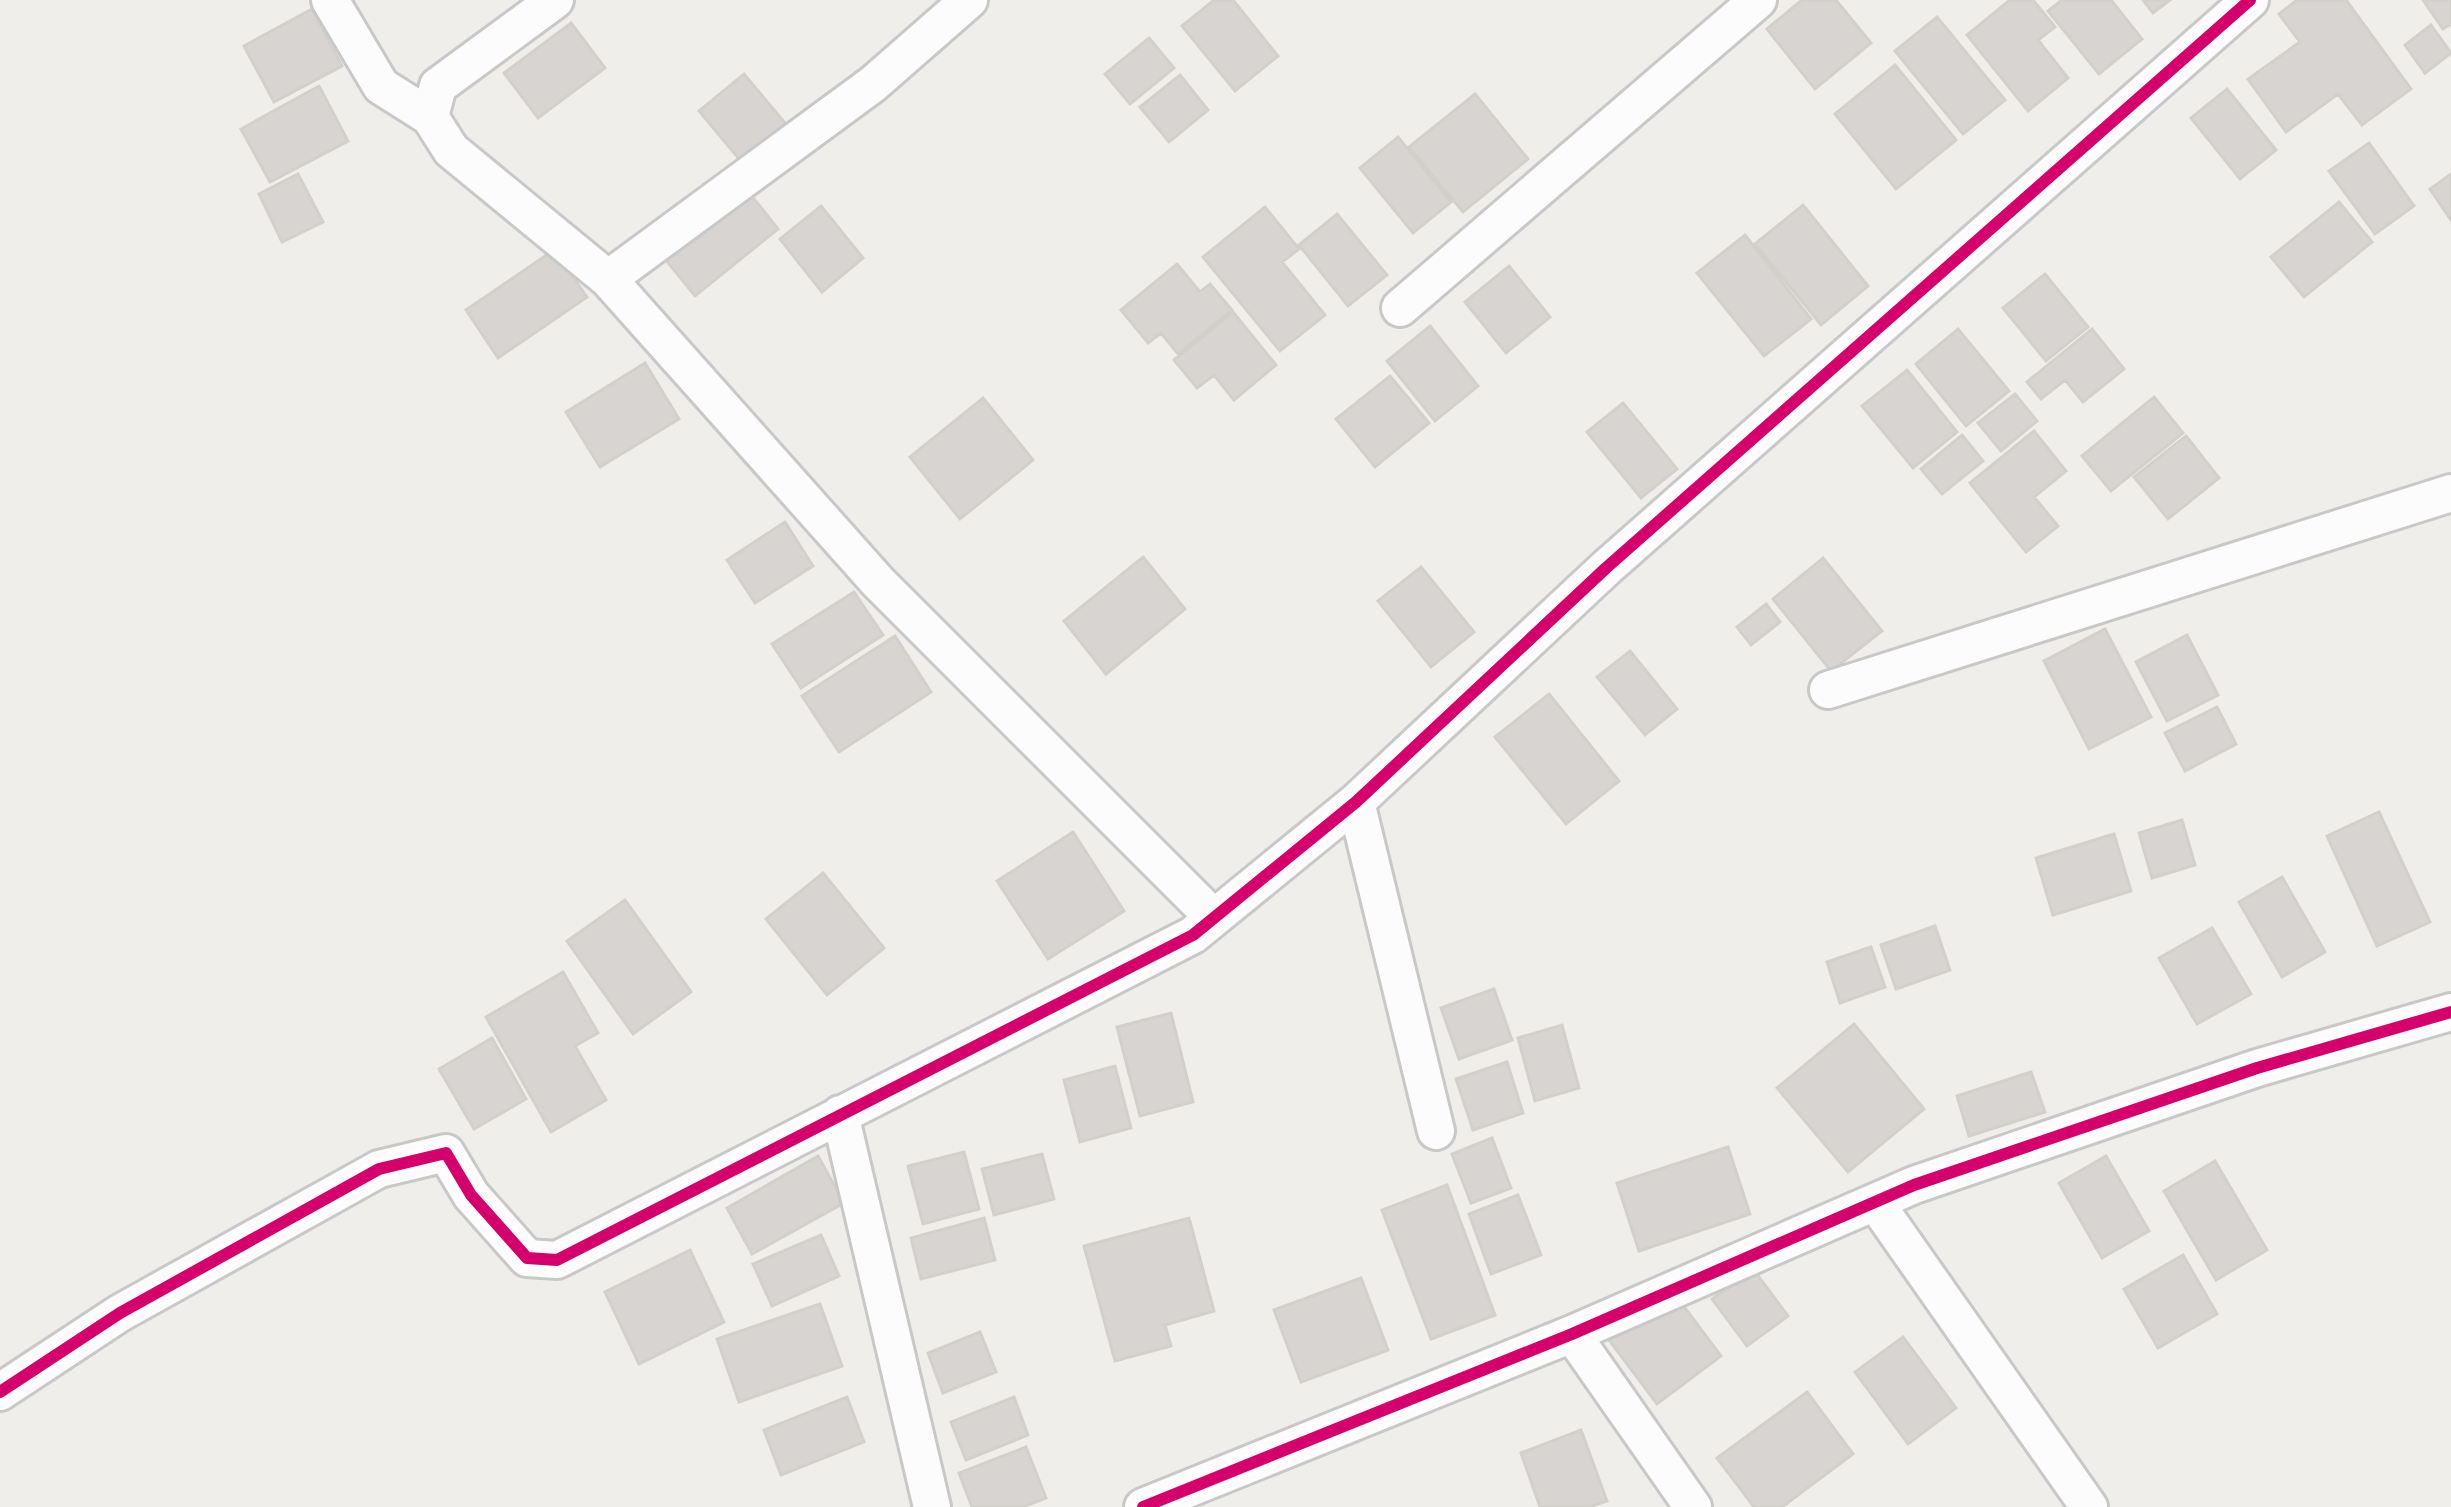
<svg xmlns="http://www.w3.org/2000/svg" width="2451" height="1507" viewBox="0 0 2451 1507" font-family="'Sofia Sans Condensed',sans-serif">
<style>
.building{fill:#d7d4d2;stroke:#d3d0cc;stroke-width:3}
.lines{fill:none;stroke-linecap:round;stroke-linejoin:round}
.street-casing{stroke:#c9c8c7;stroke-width:42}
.street{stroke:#fdfcfc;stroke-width:36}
.cycleway-casing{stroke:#fff;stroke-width:20}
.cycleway{stroke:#d6006c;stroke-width:12}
</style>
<rect width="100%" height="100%" fill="#f0eeeb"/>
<path class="building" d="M1214 0H1233L1278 56 1235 91 1182 26Z
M1802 0H1836L1871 43 1815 89 1767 29Z
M2010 0H2033L2055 27 2038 40 2068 78 2028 111 1967 35Z
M2062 0H2111L2142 39 2099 74 2048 11Z
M2143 0H2170L2153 13Z
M2297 0H2346L2411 89 2362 125 2338 94 2286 132 2248 79 2300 42 2279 14Z
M2423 0H2451V24L2443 29Z
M312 9 342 66 274 102 244 46Z
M1937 17 2005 100 1963 134 1895 51Z
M571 23 605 68 538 118 504 73Z
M2431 25 2451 53 2425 73 2405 45Z
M1149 38 1174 68 1130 104 1105 74Z
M1895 65 1956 140 1896 189 1835 114Z
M744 74 790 129 745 166 699 111Z
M1180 75 1208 110 1169 142 1140 107Z
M319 86 348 141 270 182 241 129Z
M2227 89 2276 150 2240 179 2191 118Z
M1475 94 1528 159 1463 212 1409 147Z
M1398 137 1451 202 1413 233 1360 168Z
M2369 143 2414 206 2375 234 2329 171Z
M298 174 323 222 282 242 259 194Z
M2451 174V220L2430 189Z
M744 186 778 229 695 296 661 254Z
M2339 202 2372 242 2304 297 2271 257Z
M1803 205 1868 286 1821 325 1755 244Z
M821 206 863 258 822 292 780 239Z
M1265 207 1299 249 1282 262 1325 315 1280 351 1203 257Z
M1337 214 1387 275 1348 306 1299 245Z
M1745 235 1811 319 1764 356 1697 273Z
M554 250 587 297 498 358 466 310Z
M1177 264 1200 292 1210 284 1232 310 1178 354 1161 333 1148 343 1121 310Z
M1509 266 1550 317 1506 353 1465 302Z
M2045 274 2088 327 2046 361 2003 308Z
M1233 312 1276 365 1234 400 1214 375 1197 388 1174 360Z
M1430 326 1478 386 1435 421 1387 361Z
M1958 329 2009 391 1966 426 1916 364Z
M2092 329 2124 369 2083 402 2065 380 2041 399 2027 382Z
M645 363 679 419 600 467 566 412Z
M1907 370 1957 432 1913 468 1862 406Z
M1390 376 1429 423 1375 467 1336 419Z
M2015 394 2037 421 2001 451 1978 423Z
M2154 397 2183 433 2111 491 2082 456Z
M983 398 1033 460 960 519 910 457Z
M1623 403 1677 469 1641 498 1587 432Z
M2034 431 2066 471 2034 497 2058 526 2026 552 1970 483Z
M1962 435 1983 461 1942 494 1921 469Z
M2186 436 2219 478 2168 519 2134 477Z
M785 522 813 566 755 603 727 560Z
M1143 557 1185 609 1106 674 1064 621Z
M1823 558 1882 631 1831 671 1773 599Z
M1421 567 1474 632 1431 667 1378 601Z
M854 592 883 635 801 688 772 644Z
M1766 604 1780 622 1751 645 1737 627Z
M2105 629 2151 717 2089 749 2044 661Z
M2187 635 2218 695 2167 721 2136 662Z
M895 636 931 692 839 752 802 696Z
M1630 651 1677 709 1645 735 1597 677Z
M1549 694 1619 781 1566 824 1495 737Z
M2217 707 2236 744 2185 771 2165 733Z
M2379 812 2430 922 2377 946 2327 836Z
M2182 820 2195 865 2152 878 2139 833Z
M1073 832 1124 911 1048 959 997 881Z
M2114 834 2131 891 2053 915 2036 858Z
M823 873 884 948 827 995 766 919Z
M2282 877 2325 952 2282 977 2239 902Z
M625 900 691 992 633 1034 567 941Z
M1935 926 1950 970 1896 989 1881 945Z
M2212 928 2251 994 2197 1024 2159 958Z
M1871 947 1885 987 1840 1003 1827 962Z
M563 972 598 1033 575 1046 606 1100 551 1132 486 1017Z
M1494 989 1512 1040 1459 1059 1441 1008Z
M1171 1013 1193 1102 1140 1116 1117 1027Z
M1854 1024 1924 1109 1848 1172 1777 1088Z
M1562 1025 1579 1088 1535 1101 1518 1038Z
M492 1038 526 1099 474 1129 439 1069Z
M1507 1062 1523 1113 1473 1130 1456 1079Z
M1115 1066 1131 1128 1080 1142 1064 1080Z
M2031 1072 2045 1112 1969 1136 1957 1096Z
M1492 1138 1511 1188 1471 1203 1452 1154Z
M1728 1147 1750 1214 1639 1251 1617 1183Z
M964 1152 979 1209 923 1224 908 1166Z
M1042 1154 1054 1199 994 1215 982 1169Z
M818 1156 844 1203 752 1254 727 1208Z
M2106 1156 2149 1231 2102 1258 2059 1183Z
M2215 1161 2267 1250 2216 1280 2164 1191Z
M1447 1185 1495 1315 1431 1339 1382 1210Z
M1518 1195 1541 1255 1491 1274 1469 1214Z
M984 1218 995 1260 921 1279 911 1238Z
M1189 1218 1214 1311 1165 1325 1171 1346 1115 1361 1084 1246Z
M821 1235 839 1276 772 1306 753 1264Z
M690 1250 724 1322 639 1364 605 1292Z
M2183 1255 2217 1314 2158 1348 2124 1289Z
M1753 1269 1788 1316 1747 1346 1712 1299Z
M1361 1278 1388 1350 1301 1382 1274 1310Z
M1673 1292 1721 1356 1657 1404 1609 1340Z
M820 1304 842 1366 739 1402 717 1339Z
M980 1332 996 1372 943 1393 928 1353Z
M1903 1337 1956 1408 1908 1444 1855 1372Z
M1807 1392 1853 1454 1782 1507H1754L1717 1458Z
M847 1397 864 1442 781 1475 764 1430Z
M1014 1397 1028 1435 966 1460 951 1422Z
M1581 1430 1607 1501 1589 1507H1540L1521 1453Z
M1026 1447 1046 1498 1023 1507H972L959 1473Z"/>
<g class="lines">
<g class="street-casing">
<path id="street" d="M330 0 381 86 430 117 451 150 608 279 878 582 1213 917
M430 117 438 86 555 0
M608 279 873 84 969 0
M1400 308 1758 0
M1828 690 2451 493
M1356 802 1436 1131
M840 1114 932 1507
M1875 1202 2089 1507
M1572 1334 1693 1507
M0 1392 120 1313 379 1169 446 1153 471 1195 527 1258 557 1260 1193 935 1356 802 1606 568 2250 0
M1143 1507 1572 1334 1914 1185 2257 1068 2451 1012"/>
</g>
<use href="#street" class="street"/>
<g class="cycleway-casing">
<path id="cycleway" d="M0 1392 120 1313 379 1169 446 1153 471 1195 527 1258 557 1260 1193 935 1356 802 1606 568 2250 0
M1143 1507 1572 1334 1914 1185 2257 1068 2451 1012"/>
</g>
<use href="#cycleway" class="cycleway"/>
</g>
</svg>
